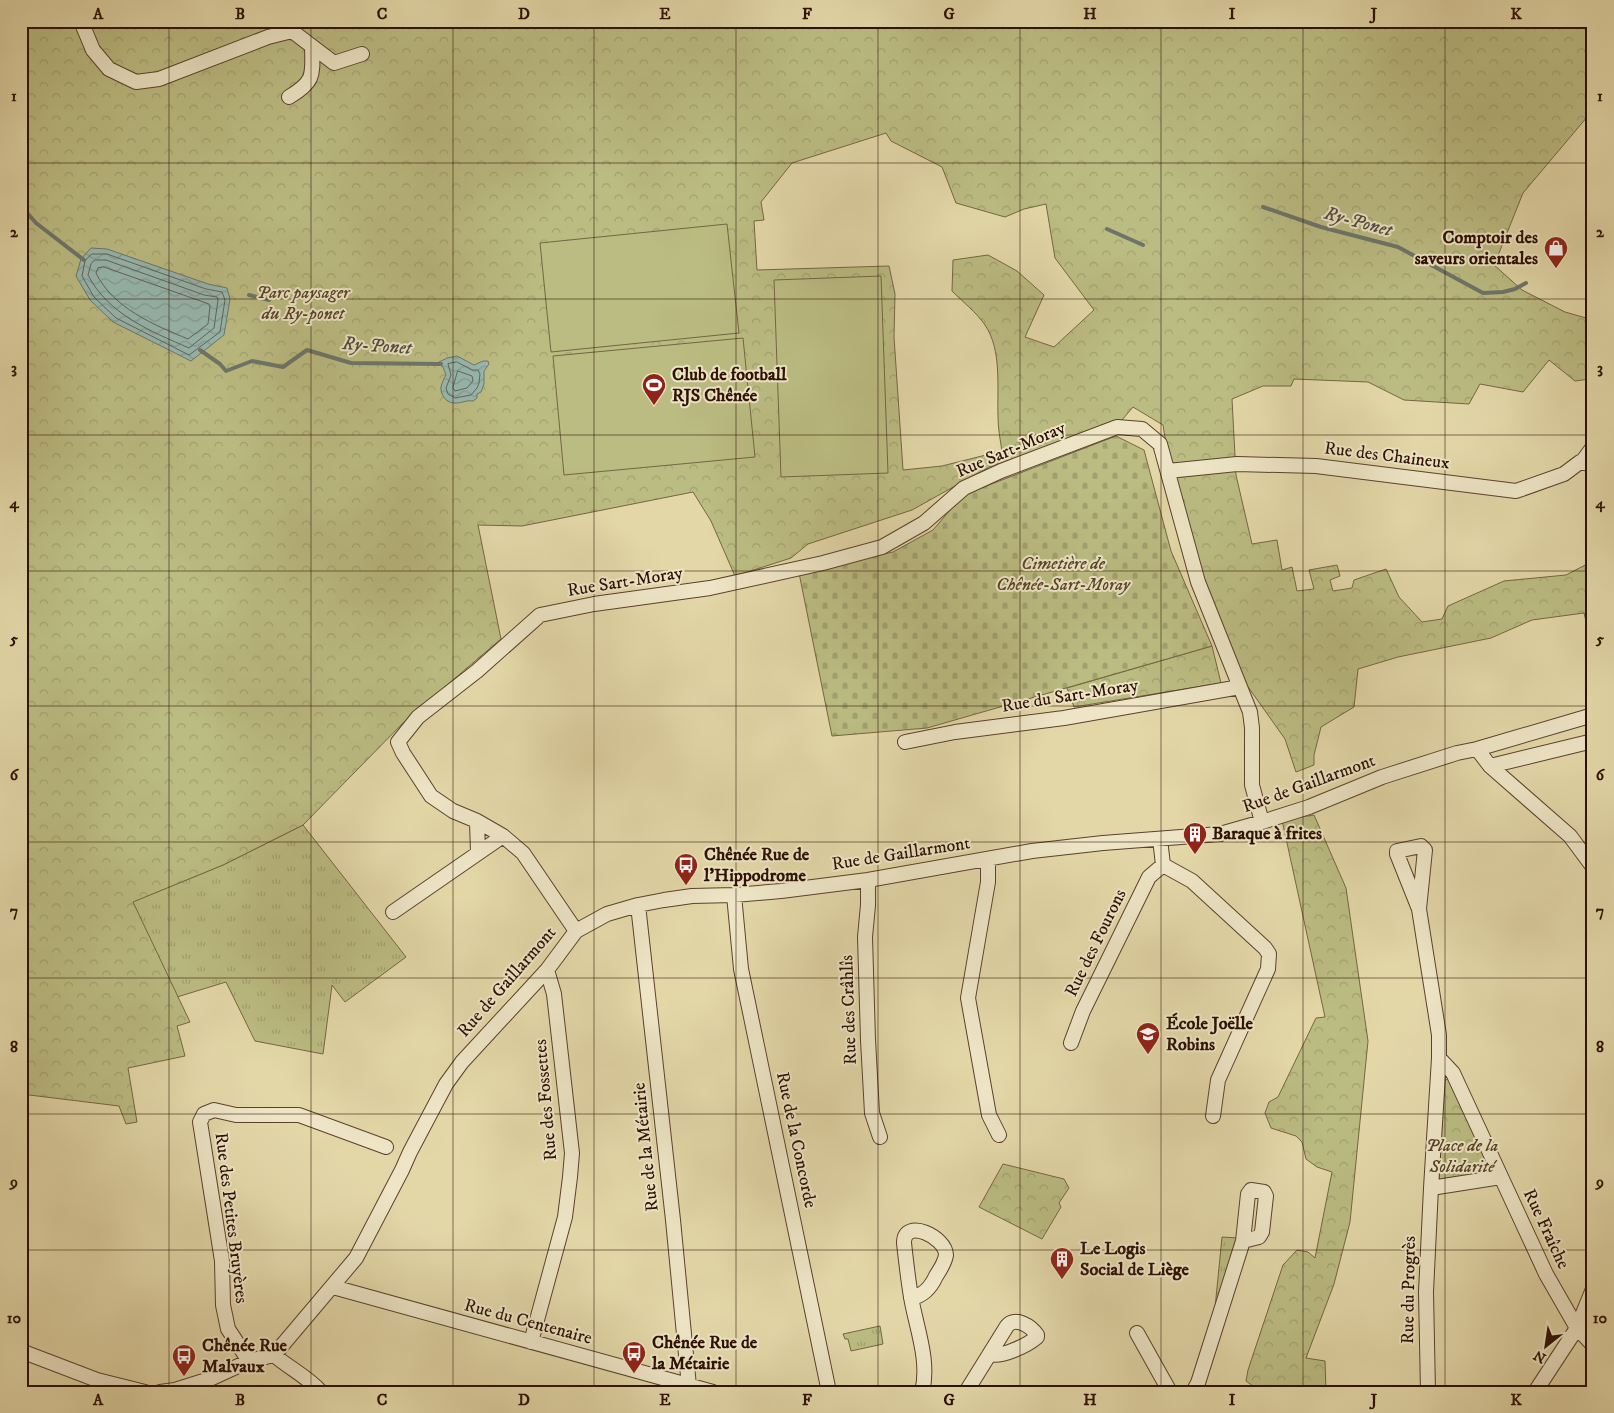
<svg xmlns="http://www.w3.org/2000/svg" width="1614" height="1413" viewBox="0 0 1614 1413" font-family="'IM FELL DW Pica',serif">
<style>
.grass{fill:url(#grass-tufts);stroke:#746642}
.forest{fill:url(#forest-crowns);stroke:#746642;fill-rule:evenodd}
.cemetery{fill:url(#cemetery-stones);stroke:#746642}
.pitch{fill:#bbbc82;stroke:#746642}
.water{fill:url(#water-waves);stroke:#6d756a}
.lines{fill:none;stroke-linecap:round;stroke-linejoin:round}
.shore{stroke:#626459;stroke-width:1}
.stream{stroke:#6d756a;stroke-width:4}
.minor-casing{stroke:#5a422c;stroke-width:16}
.minor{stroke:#ede5c6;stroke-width:14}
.grid{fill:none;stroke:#2d1002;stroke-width:1;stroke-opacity:0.55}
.labels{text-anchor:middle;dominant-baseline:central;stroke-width:4;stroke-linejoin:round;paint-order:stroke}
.poi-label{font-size:18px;font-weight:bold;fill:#2d1002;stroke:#ede5c6;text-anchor:start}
.park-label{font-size:18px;font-style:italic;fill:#584428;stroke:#ede5c6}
.street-label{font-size:18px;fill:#2d1002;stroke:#ede5c6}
.water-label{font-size:19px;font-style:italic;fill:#524b3f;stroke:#ede5c6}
.neatline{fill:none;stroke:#2d1002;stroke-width:2}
.grid-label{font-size:16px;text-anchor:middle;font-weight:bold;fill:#2d1002}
</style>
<defs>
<pattern id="grass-tufts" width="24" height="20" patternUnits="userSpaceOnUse" patternTransform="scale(1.25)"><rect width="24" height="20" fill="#bbbc82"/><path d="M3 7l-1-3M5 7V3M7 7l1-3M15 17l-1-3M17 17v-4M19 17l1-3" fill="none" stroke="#a1a16f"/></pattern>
<pattern id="forest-crowns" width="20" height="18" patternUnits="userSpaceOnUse" patternTransform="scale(1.25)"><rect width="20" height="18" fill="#bbbc82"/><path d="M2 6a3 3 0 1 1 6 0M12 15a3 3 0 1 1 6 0" fill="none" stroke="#a1a16f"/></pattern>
<pattern id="cemetery-stones" width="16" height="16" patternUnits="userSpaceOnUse" patternTransform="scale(1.25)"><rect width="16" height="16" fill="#bbbc82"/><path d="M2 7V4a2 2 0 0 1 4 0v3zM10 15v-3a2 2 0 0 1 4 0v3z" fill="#a1a16f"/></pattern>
<pattern id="water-waves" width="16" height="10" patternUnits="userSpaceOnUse" patternTransform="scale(1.25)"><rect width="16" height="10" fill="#97b8b0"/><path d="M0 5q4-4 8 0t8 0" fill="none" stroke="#829d96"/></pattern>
</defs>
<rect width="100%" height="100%" fill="#e3d7a8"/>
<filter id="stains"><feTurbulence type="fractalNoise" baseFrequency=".004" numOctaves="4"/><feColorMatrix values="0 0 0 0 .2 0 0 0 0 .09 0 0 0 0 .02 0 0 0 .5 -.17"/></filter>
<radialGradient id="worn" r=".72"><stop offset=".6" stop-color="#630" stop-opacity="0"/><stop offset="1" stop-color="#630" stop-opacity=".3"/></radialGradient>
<path class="grass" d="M303 825 406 957 345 1002 332 985 323 1054 255 1041 226 982 177 997 132 902 223 865Z
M1222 1237 1238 1238 1215 1308Z
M880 1326 883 1344 851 1351 848 1339H845L843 1334Z"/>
<path class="forest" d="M21 21H1593V110L1523 193 1497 258 1493 264 1522 290 1565 312 1593 320V375L1590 379 1575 381 1549 360 1523 392 1480 384 1469 404 1404 400 1368 382 1294 379 1291 386H1263L1232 399 1236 475 1252 544 1277 540 1282 570 1292 567 1297 591 1314 589 1309 570 1337 565 1340 576 1330 580 1333 591 1352 588 1354 580 1386 569 1399 597 1422 622 1442 619 1448 606 1504 581 1566 575 1593 561V633L1589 634 1584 613 1532 620 1491 638 1398 657 1358 669 1354 707 1321 727 1314 755V765L1296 772 1285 739 1246 684 1202 580 1169 462 1163 425 1133 407 1122 420 1118 423 989 467 912 510 808 544 791 558 735 576 711 521 693 492 522 526 478 525 501 639 406 720 303 825 223 865 133 902 190 1022 177 1026 185 1056 128 1068 137 1122 126 1124 119 1106 21 1094ZM886 133 891 141 942 167 956 203 1005 217 1024 209 1046 204 1055 258 1094 310 1054 347 1025 337 1044 295 1017 271 988 255 953 260 952 291C963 302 976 312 985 325 1002 350 997 387 998 416 998 428 1000 439 1002 451L942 466 903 470 894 337 895 294 889 266 757 270 754 221 764 220 761 202 792 163Z
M1212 646 1221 683 1074 707 1067 688Z
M1314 815 1346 888 1368 1041 1350 1222 1334 1284 1306 1358 1325 1361 1326 1392H1255L1257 1389 1246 1381 1248 1370 1283 1265 1297 1250 1308 1252 1315 1258 1332 1172 1317 1167 1306 1159 1302 1142 1296 1136 1271 1128 1265 1113 1269 1102 1278 1097 1316 1018 1325 1017 1282 820Z
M1449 1079 1492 1171 1490 1175 1442 1181 1439 1178 1444 1083 1445 1080Z
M1003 1164 1064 1179 1069 1188 1059 1203 1061 1207 1042 1239 979 1207Z"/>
<path class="cemetery" d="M1116 436 1144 450 1171 551 1212 646 927 728 832 736 799 573 893 552 933 530 963 495Z"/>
<path class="pitch" d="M727 224 739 333 551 352 540 243Z
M881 276 888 473 781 477 774 280Z
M743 338 755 457 564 475 553 356Z"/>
<path class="water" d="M91 248 107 249 208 284 227 288 230 299 224 335 191 361 113 322 90 300 76 276 81 259Z
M457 356 474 365 483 361H488L489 364 484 371V384L481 392 477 394V398L473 401C465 400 463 403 456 403 447 404 440 395 441 387 442 383 444 378 446 375L443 367 437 363 447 358Z"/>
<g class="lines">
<path class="shore" d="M92 254H107L206 289 222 292 225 300 220 332 189 355 116 318 94 297 82 276 85 261Z
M95 260H106L204 295 217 297 218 300 214 328 189 348C150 331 108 314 88 275L91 264Z
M104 267 209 304 210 306 208 324 188 339C154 325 113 308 96 273L98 268Z
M457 362 472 370H478L480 374 479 383 477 388 471 395 455 398 448 394 446 388 451 375 448 364Z
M458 371 472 376 473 381 467 388 455 391 453 388Z"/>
<path class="stream" d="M21 206 36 223 84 260
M1263 207 1321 227 1398 247 1483 293 1503 292 1515 289 1526 283
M1107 229 1143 245
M249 295 269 300
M200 350 220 364 226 371 252 361 283 367 307 350 351 363 441 364"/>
<g class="minor-casing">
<path id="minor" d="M85 21 83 26 93 50 109 69 136 82 159 79 268 37 292 31 334 63 362 54
M289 97C314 82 313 76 312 48
M1582 462 1593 447
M1168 471 1237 464 1316 466 1516 491 1564 474 1580 462 1593 465
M905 742 955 732 1064 718 1240 687
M1477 749 1490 766 1570 836 1593 867
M1490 766 1593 741
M477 821 478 853
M1160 839 1163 865 1192 881 1265 948 1269 954 1268 969 1218 1080 1213 1116
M988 859V882L968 998 989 1115 999 1135
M868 880V905L865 937 868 1040 872 1113 880 1137
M734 895 741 969 829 1392
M638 905 673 1220 689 1386
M1419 909 1425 850 1421 846 1397 851V854L1419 909 1439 1035V1058
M393 912 503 836
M576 931 523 853 503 836 477 821 453 811 431 796 403 753 398 742 418 717 477 671 540 615 594 604 710 588 823 563 882 547 924 523 964 488 1001 471 1117 427 1142 429 1160 444 1198 582 1250 712 1252 728V785L1262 822
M1071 1043 1083 1011 1149 877 1163 865
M1501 1177 1431 1188 1439 1058 1453 1073 1546 1274 1577 1328 1593 1345
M333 1287 713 1392
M911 1298C923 1296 931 1287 936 1276 940 1270 945 1262 946 1255 946 1237 904 1217 904 1243 906 1261 908 1279 911 1297 916 1327 930 1361 922 1392
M1137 1333 1170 1392
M531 1342 565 1217 570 1177 572 1153 554 994 547 970
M21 1351 97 1380 145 1392
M274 1355C289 1368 308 1377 321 1392
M249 1361 228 1329 223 1305 222 1261 200 1122 204 1114 214 1110 236 1115H299L386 1147
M160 1392 175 1390 210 1379 249 1361 274 1355 356 1258 402 1170 410 1152 446 1084 462 1062 547 970 576 931 607 914 638 905 664 900 692 896 734 895 781 891 868 880 1032 851 1103 843 1220 834 1262 822 1309 807 1382 777 1457 753 1477 749 1593 715
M966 1392 1007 1326C1015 1316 1031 1326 1037 1335V1337C1028 1345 1001 1358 990 1354
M1193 1392 1198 1383 1243 1241 1248 1194 1251 1190 1264 1192 1266 1196 1262 1232 1259 1237 1243 1241
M1428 1392 1426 1292 1431 1188
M1535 1392 1577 1328 1593 1289"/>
</g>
<use href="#minor" class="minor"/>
</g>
<path class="grid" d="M169 21V1392M311 21V1392M453 21V1392M594 21V1392M736 21V1392M878 21V1392M1020 21V1392M1161 21V1392M1303 21V1392M1445 21V1392M21 163H1593M21 299H1593M21 435H1593M21 571H1593M21 706H1593M21 842H1593M21 978H1593M21 1114H1593M21 1250H1593"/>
<defs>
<g id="shop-pin" transform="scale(1.25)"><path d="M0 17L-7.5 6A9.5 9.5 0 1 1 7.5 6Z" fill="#8f2418" stroke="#ede5c6"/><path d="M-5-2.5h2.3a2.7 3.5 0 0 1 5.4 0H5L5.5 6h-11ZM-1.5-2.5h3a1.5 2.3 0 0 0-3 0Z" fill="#fff"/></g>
<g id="stadium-pin" transform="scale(1.25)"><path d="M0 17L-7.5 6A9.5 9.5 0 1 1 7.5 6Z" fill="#8f2418" stroke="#ede5c6"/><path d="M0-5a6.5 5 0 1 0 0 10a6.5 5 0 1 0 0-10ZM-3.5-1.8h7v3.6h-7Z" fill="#fff"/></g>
<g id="building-pin" transform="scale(1.25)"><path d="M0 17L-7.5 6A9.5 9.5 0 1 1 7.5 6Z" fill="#8f2418" stroke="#ede5c6"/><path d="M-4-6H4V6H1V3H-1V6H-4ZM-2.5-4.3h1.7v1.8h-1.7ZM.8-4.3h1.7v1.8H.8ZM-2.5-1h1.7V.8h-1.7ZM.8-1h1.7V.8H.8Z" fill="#fff"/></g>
<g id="bus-pin" transform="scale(1.25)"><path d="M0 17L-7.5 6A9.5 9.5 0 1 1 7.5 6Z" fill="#8f2418" stroke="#ede5c6"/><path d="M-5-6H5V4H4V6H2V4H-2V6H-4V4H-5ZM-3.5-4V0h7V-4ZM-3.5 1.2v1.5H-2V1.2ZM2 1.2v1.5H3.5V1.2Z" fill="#fff"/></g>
<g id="school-pin" transform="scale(1.25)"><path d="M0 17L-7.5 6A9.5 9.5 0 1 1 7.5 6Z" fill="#8f2418" stroke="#ede5c6"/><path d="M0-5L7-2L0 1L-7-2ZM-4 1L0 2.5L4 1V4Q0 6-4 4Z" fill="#fff"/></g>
</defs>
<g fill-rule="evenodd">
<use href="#shop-pin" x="1556" y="248"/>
<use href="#stadium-pin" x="654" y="385"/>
<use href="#building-pin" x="1195" y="834"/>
<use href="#bus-pin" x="686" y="865"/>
<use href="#school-pin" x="1148" y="1034"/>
<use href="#building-pin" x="1062" y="1259"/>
<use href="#bus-pin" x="634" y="1353"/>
<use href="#bus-pin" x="184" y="1356"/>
</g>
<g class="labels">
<g class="poi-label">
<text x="1538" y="238" text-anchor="end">Comptoir des<tspan x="1538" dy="21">saveurs orientales</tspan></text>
<text x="672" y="375">Club de football<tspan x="672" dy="21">RJS Chênée</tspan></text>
<text x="1212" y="834">Baraque à frites</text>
<text x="704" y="855">Chênée Rue de<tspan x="704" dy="21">l'Hippodrome</tspan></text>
<text x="1166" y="1024">École Joëlle<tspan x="1166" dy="21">Robins</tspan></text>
<text x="1080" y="1249">Le Logis<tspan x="1080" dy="21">Social de Liège</tspan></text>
<text x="652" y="1343">Chênée Rue de<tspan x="652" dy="21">la Métairie</tspan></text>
<text x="202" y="1346">Chênée Rue<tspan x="202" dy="21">Malvaux</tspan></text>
</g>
<g class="park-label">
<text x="303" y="293">Parc paysager<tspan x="303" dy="21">du Ry-ponet</tspan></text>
<text x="1063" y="564">Cimetière de<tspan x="1063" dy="21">Chênée-Sart-Moray</tspan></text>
<text x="1462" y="1146">Place de la<tspan x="1462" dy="21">Solidarité</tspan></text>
</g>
<g class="street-label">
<text transform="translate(1011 450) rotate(-23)">Rue Sart-Moray</text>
<text transform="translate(1387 456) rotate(7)">Rue des Chaineux</text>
<text transform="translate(625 582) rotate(-9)">Rue Sart-Moray</text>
<text transform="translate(1070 696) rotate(-9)">Rue du Sart-Moray</text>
<text transform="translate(1309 784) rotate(-20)">Rue de Gaillarmont</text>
<text transform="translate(901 854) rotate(-9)">Rue de Gaillarmont</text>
<text transform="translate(1096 943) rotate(-64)">Rue des Fourons</text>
<text transform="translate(507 982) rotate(-49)">Rue de Gaillarmont</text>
<text transform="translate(849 1010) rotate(-92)">Rue des Crâhlîs</text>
<text transform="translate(546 1100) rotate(-95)">Rue des Fossettes</text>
<text transform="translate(796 1140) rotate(78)">Rue de la Concorde</text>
<text transform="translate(646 1147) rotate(-96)">Rue de la Métairie</text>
<text transform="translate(231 1218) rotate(83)">Rue des Petites Bruyères</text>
<text transform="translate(1546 1229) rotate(65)">Rue Fraîche</text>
<text transform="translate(1409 1290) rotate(-89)">Rue du Progrès</text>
<text transform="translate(528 1322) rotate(15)">Rue du Centenaire</text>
</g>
<g class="water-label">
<text transform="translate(1358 222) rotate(15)">Ry-Ponet</text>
<text transform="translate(377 346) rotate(4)">Ry-Ponet</text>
</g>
</g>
<rect width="1614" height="1413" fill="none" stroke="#e3d7a8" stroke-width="55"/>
<g transform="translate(1546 1346) rotate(210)" stroke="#ede5c6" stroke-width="4" paint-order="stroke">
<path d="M0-4L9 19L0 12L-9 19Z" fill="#2d1002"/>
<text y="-8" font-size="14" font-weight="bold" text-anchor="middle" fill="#2d1002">N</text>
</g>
<rect x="28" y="28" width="1558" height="1358" class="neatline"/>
<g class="grid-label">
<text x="98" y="19">A</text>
<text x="240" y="19">B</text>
<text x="382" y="19">C</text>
<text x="524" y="19">D</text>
<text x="665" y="19">E</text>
<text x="807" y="19">F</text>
<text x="949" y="19">G</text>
<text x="1090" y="19">H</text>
<text x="1232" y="19">I</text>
<text x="1374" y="19">J</text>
<text x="1516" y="19">K</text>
<text x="14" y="101">1</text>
<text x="1600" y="101">1</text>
<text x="14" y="237">2</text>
<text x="1600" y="237">2</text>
<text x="14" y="373">3</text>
<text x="1600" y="373">3</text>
<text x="14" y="508">4</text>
<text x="1600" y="508">4</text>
<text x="14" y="644">5</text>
<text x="1600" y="644">5</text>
<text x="14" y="780">6</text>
<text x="1600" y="780">6</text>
<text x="14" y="916">7</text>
<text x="1600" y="916">7</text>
<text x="14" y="1052">8</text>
<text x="1600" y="1052">8</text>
<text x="14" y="1187">9</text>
<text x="1600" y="1187">9</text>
<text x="14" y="1323">10</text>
<text x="1600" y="1323">10</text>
<text x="98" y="1405">A</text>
<text x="240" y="1405">B</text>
<text x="382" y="1405">C</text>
<text x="524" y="1405">D</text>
<text x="665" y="1405">E</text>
<text x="807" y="1405">F</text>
<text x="949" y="1405">G</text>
<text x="1090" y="1405">H</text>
<text x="1232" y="1405">I</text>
<text x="1374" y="1405">J</text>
<text x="1516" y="1405">K</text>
</g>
<rect width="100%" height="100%" filter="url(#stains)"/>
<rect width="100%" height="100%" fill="url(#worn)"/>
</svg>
